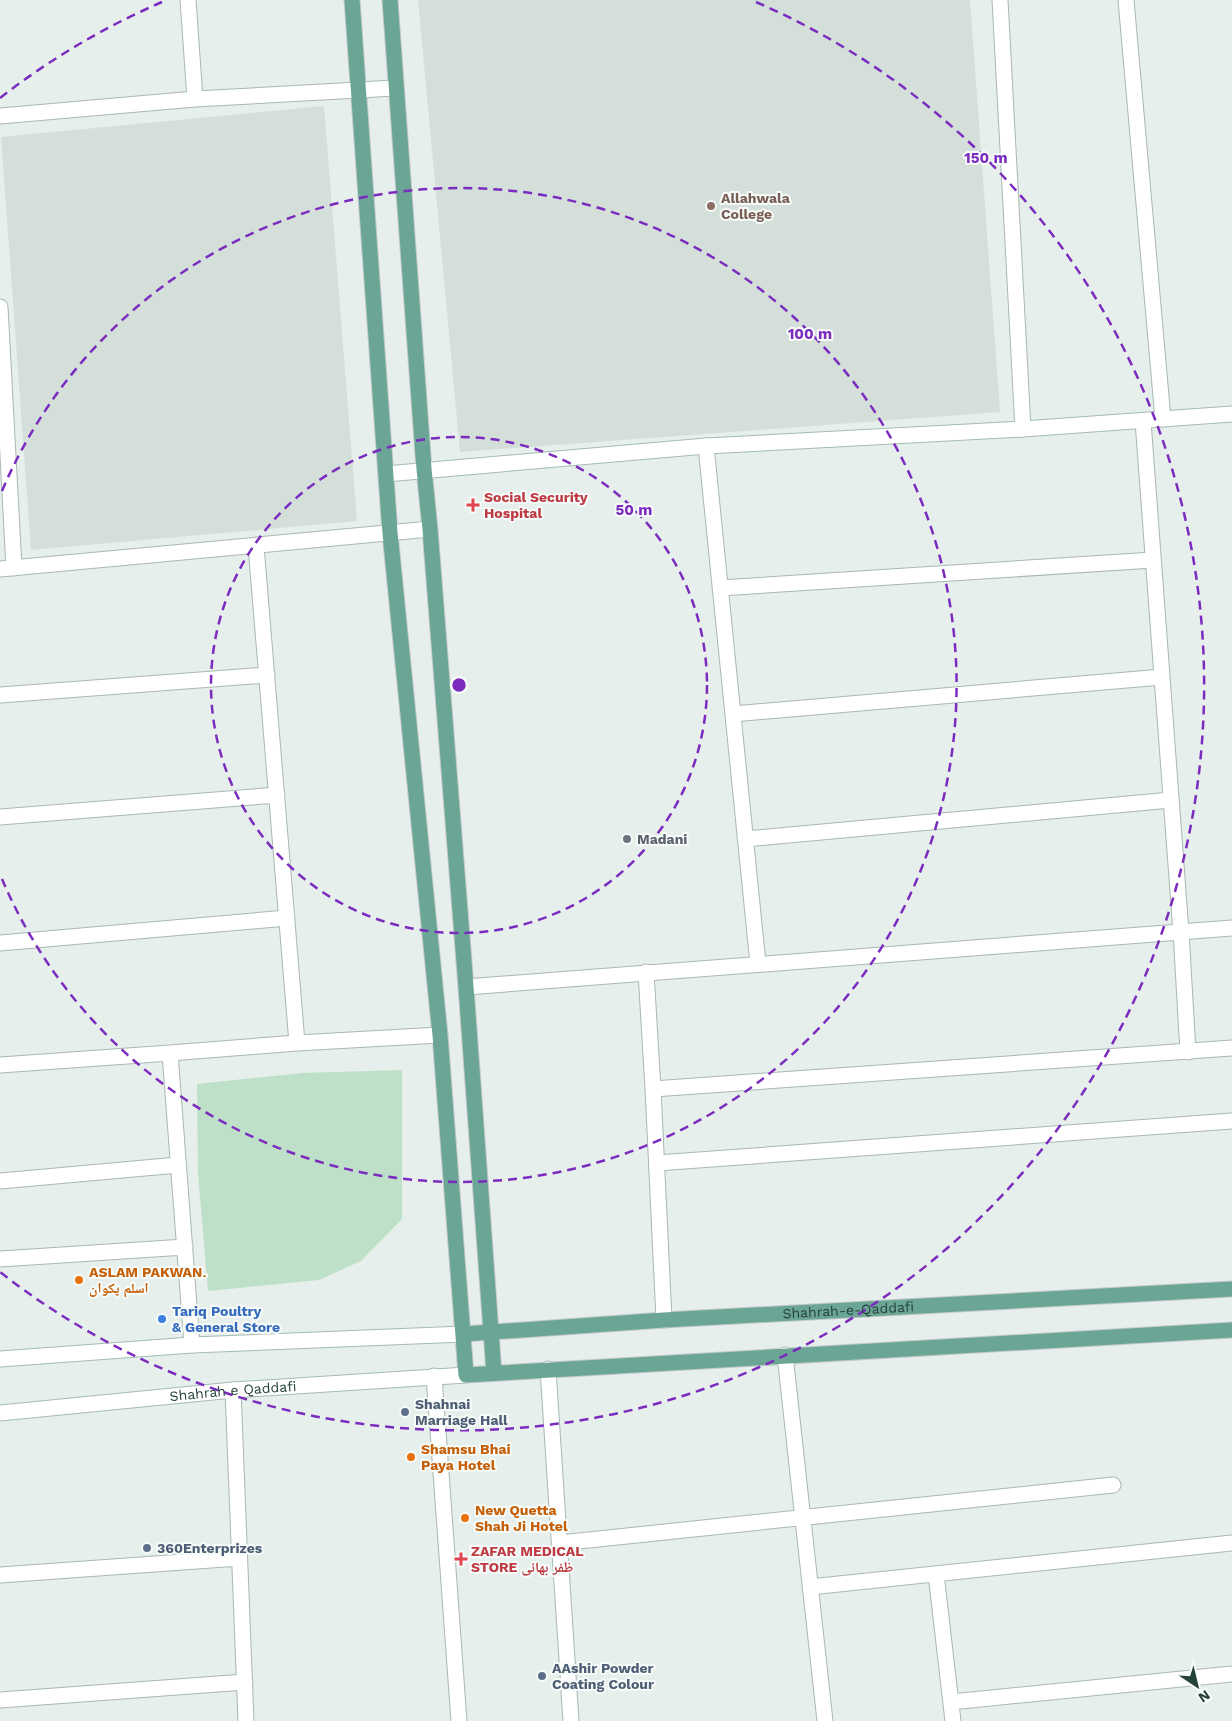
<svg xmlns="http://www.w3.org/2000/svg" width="1232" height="1721" viewBox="0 0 1232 1721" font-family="'Work Sans','Noto Naskh Arabic',sans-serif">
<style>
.built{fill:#d4dfda}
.green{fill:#bfe0c8}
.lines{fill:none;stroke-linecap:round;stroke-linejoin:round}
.street-casing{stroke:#a8b8b2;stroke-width:17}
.secondary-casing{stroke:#a4bbb3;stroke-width:17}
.primary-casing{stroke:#c2cac8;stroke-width:17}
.street{stroke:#fff;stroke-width:15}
.secondary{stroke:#fff;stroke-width:15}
.primary{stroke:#6aa596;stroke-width:15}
.ring{fill:none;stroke:#7b2cbf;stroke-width:2.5;stroke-dasharray:9 6}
.education-dot{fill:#8d6e63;stroke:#f7fbf9;stroke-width:2}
.health-dot{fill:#e0444e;stroke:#f7fbf9;stroke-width:2}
.worship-dot{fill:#6b7280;stroke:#f7fbf9;stroke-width:2}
.food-dot{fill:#e8710a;stroke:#f7fbf9;stroke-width:2}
.shop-dot{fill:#3f7fe0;stroke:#f7fbf9;stroke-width:2}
.service-dot{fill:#5c6f8a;stroke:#f7fbf9;stroke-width:2}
.labels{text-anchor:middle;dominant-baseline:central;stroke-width:4;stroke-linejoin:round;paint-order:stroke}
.education-label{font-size:14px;font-weight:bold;fill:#785e54;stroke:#f7fbf9;text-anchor:start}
.health-label{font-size:14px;font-weight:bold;fill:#be3a42;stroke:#f7fbf9;text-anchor:start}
.worship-label{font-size:14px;font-weight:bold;fill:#5b616d;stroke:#f7fbf9;text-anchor:start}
.food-label{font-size:14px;font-weight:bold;fill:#c56008;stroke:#f7fbf9;text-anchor:start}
.street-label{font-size:14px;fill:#24423a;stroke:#f7fbf9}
.shop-label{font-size:14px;font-weight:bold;fill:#366cbe;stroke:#f7fbf9;text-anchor:start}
.service-label{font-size:14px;font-weight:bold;fill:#4e5e75;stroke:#f7fbf9;text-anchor:start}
.centre{fill:#7b2cbf;stroke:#f7fbf9;stroke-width:2.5}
.ring-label{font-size:15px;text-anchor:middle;font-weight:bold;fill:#7b2cbf;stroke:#f7fbf9;stroke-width:4;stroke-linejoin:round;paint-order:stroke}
</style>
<rect width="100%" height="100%" fill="#e6efeb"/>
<path class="built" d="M418 0H970L1000 412 460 452Z
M324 106 357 521 31 550 1 137Z"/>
<path class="green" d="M402 1070V1219L361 1261 319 1280 208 1291 198 1174 197 1084 302 1073Z"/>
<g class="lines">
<g class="street-casing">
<path id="street" d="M188 0 195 99
M1000 0 1023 429
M1126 0 1163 419
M0 116 195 99 395 88
M0 307 14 568
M1143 421 1181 932 1188 1052
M706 446 758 964
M256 546 297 1043
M0 569 430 529
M720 588 1153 560
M0 695 267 675
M733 714 1162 677
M0 817 277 795
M745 839 1171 800
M0 943 287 918
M646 972 653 1089 1232 1048
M466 987 1232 928
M0 1065 170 1053
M653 1089 664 1320
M657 1163 1232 1121
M0 1181 178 1165
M0 1259 185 1247
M192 1345 170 1053 297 1043 440 1035
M785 1355 825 1721
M548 1369 571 1721
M434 1376 459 1721
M233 1390 246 1721
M560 1543 1113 1485
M936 1574 953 1721
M0 1575 239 1558
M810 1587 1232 1543
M0 1700 245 1682
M951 1702 1232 1674"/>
</g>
<g class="secondary-casing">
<g id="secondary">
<path d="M386 474 706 446 1023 429 1232 414"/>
<path d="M0 1359 192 1345 464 1334"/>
<path id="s1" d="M0 1413 233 1390 466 1375"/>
</g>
</g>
<g class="primary-casing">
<g id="primary">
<path d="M352 0 390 533 440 1035 466 1375 1232 1330"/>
<path d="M390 0 424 469 430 529 466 987 494 1373"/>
<path id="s2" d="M464 1334 664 1320 1232 1289"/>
</g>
</g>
<use href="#street" class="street"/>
<use href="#secondary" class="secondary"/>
<use href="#primary" class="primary"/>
</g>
<g class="ring">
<circle cx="459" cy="685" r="248"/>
<path d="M2 491A497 497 0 1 1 2 879"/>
<path d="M0 98A745 745 0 0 1 162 2M756 2A745 745 0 1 1 0 1272"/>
</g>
<circle class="education-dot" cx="711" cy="206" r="5"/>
<g class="health-dot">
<path d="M470.5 497.5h5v5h5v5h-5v5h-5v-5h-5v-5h5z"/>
<path d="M458.5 1551.5h5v5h5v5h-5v5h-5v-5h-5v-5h5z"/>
</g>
<circle class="worship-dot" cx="627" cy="839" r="5"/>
<g class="food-dot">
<circle cx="79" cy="1280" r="5"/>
<circle cx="411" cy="1457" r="5"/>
<circle cx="465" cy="1518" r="5"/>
</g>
<circle class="shop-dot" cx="162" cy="1319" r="5"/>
<g class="service-dot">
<circle cx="405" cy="1412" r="5"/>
<circle cx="147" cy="1548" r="5"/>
<circle cx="542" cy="1676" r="5"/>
</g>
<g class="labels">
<g class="education-label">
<text x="721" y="198">Allahwala<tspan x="721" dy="16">College</tspan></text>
</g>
<g class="health-label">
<text x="484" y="497">Social Security<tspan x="484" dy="16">Hospital</tspan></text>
<text x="471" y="1551">ZAFAR MEDICAL<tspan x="471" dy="16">STORE ظفر بھائی</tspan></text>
</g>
<g class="worship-label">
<text x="637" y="839">Madani</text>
</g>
<g class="food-label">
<text x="89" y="1272">ASLAM PAKWAN۔<tspan x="89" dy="16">اسلم پکوان</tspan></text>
<text x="421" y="1449">Shamsu Bhai<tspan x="421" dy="16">Paya Hotel</tspan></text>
<text x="475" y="1510">New Quetta<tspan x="475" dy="16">Shah Ji Hotel</tspan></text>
</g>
<g class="street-label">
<text stroke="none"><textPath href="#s2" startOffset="385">Shahrah-e-Qaddafi</textPath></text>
<text stroke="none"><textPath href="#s1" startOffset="234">Shahrah e Qaddafi</textPath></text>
</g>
<g class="shop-label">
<text x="172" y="1311">Tariq Poultry<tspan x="172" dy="16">&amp; General Store</tspan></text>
</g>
<g class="service-label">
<text x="415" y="1404">Shahnai<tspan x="415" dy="16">Marriage Hall</tspan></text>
<text x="157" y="1548">360Enterprizes</text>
<text x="552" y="1668">AAshir Powder<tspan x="552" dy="16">Coating Colour</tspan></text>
</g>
</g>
<circle cx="459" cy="685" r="8" class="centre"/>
<g class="ring-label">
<text x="986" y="163">150 m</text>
<text x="810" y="339">100 m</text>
<text x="634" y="515">50 m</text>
</g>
<g transform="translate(1197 1686) rotate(145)" stroke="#f7fbf9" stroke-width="4" paint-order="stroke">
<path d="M0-4L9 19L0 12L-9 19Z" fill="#24423a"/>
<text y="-8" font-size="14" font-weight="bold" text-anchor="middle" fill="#24423a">N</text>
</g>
</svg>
